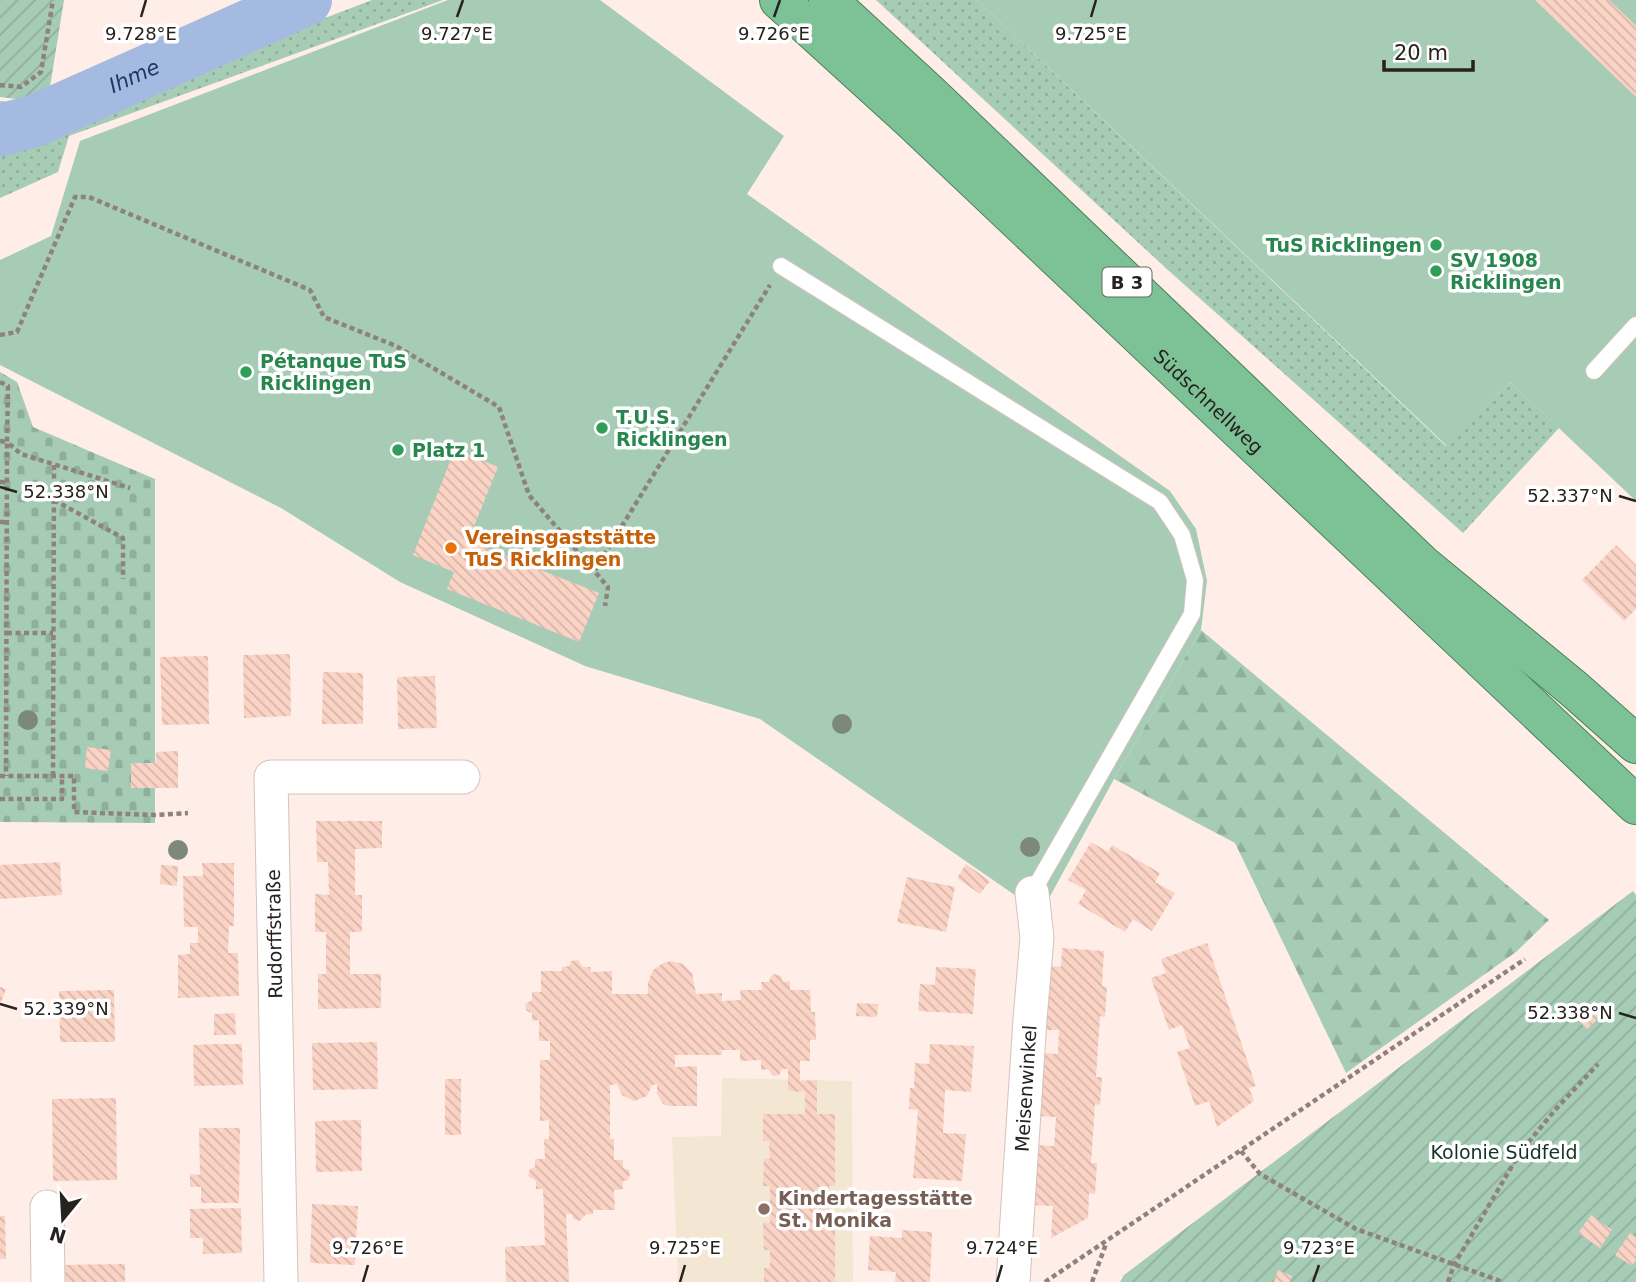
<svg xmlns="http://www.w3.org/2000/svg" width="1636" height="1282" viewBox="0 0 1636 1282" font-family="'DejaVu Sans',sans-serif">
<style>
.education{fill:#f3e6d2}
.grass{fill:url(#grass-dots)}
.forest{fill:url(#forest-firs)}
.cemetery{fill:url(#cemetery-stones)}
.park{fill:#a6ccb6}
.garden{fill:url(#garden-furrows)}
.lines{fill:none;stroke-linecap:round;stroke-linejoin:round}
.river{stroke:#a5bae1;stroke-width:52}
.building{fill:url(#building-back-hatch)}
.service-casing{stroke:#d4c3bd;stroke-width:18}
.minor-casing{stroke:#d4c3bd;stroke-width:35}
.trunk-casing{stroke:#49805b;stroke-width:40}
.path{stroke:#8e827e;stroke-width:4.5;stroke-dasharray:5 3.5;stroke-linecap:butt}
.service{stroke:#fff;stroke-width:16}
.minor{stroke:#fff;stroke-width:33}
.trunk{stroke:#7cc296;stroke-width:38}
.tree{fill:#7b887b}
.ticks{fill:none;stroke:#27211f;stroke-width:2.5}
.leisure-dot{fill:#2e9e5b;stroke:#fff;stroke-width:2.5}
.food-dot{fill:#e8710a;stroke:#fff;stroke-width:2.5}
.education-dot{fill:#8d6e63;stroke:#fff;stroke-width:2.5}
.labels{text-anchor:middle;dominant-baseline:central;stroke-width:7;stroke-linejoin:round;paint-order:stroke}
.shield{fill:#fff;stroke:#686462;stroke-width:2}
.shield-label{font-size:18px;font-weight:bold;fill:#27211f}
.leisure-label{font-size:19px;font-weight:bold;fill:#27864d;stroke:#fff;text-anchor:start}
.street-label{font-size:19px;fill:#27211f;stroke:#fff}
.food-label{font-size:19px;font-weight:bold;fill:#c56008;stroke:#fff;text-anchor:start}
.park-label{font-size:19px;fill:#0f3422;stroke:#fff}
.education-label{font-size:19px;font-weight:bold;fill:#785e54;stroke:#fff;text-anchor:start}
.water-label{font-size:21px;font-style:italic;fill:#1f3667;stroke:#fff}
.ticks-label{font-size:18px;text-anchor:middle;fill:#27211f;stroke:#fff;stroke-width:7;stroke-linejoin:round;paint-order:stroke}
</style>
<defs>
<pattern id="grass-dots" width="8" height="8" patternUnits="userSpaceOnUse" patternTransform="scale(1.75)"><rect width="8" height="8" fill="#a6ccb6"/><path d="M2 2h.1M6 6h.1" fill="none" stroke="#8faf9c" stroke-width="1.8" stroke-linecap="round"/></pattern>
<pattern id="forest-firs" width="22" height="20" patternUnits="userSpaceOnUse" patternTransform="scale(1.75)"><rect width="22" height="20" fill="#a6ccb6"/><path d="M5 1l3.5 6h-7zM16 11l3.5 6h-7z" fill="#8faf9c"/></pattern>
<pattern id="cemetery-stones" width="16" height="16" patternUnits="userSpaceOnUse" patternTransform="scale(1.75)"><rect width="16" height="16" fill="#a6ccb6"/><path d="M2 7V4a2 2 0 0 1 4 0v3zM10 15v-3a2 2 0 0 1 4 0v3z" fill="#8faf9c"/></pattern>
<pattern id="garden-furrows" width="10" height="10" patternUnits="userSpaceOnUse" patternTransform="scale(1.75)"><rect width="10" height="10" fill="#a6ccb6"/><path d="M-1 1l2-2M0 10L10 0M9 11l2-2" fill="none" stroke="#8faf9c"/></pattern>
<pattern id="building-back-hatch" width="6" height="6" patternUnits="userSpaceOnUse" patternTransform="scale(1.75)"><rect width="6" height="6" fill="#fad3c5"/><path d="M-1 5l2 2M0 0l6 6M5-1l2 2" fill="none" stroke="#d6b5a9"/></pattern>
</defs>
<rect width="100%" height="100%" fill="#ffeee7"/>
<path class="education" d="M722 1078 852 1081 853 1282H678L672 1137 721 1136Z"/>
<path class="grass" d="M372 0H443L69 136 58 172 0 198V137L61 119Z
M876 0H977L1446 446 1510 382 1559 428 1463 533 1169 271Z
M51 92 55 108 0 124V101L27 105Z"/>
<path class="forest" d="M1201 630 1549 920 1516 952 1346 1073 1235 843 1114 779Z"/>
<path class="cemetery" d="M0 372 17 382 33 427 155 479V823L0 822Z"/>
<path class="park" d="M448 0H600L784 136 747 194 1170 491 1196 529 1207 581 1201 630 1114 779 1048 900H1022L760 719 585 666 400 582 281 508 0 365V260L51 236 80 141Z
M977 0H1636V501L1510 382 1447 446Z"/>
<path class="garden" d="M0 0H64L50 87 25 100 0 97Z
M1633 891 1636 895V1282H1120L1124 1275Z"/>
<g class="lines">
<path class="river" id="s1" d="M0 130 34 121 306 0"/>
</g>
<path class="building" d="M1535 0H1609L1631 21 1636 26V97Z
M455 449 498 467 468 541 599 593 579 642 447 589 454 572 413 555Z
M1616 545 1636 565V609L1624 621 1582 580Z
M290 654 291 716 244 718 243 655Z
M208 656 209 724 162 725 160 657Z
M323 672 363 673V724H322Z
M435 676 437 728 398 729 397 677Z
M87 747 111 750 108 771 85 768Z
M178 751V788H131V763H156V752Z
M316 821H382V848L355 849V895H362V932H350V974H381V1008L318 1009V974H326V932H315V894L329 895 328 862H317Z
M1091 842 1108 852 1112 845 1160 873 1155 882 1175 893 1152 931 1133 919 1125 932 1078 904 1086 890 1068 880Z
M60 862 62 895 0 899V865Z
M202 863H234V926H229L228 953H238L239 996 178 998V955L190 954V943H198V927H184L183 876H203Z
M966 864 990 881 980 894 957 878Z
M161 865 178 866 177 886 160 884Z
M907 877 955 887 946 932 897 922Z
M1207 943 1256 1086 1249 1088 1254 1101 1217 1127 1209 1101 1195 1106 1177 1052 1190 1048 1182 1025 1169 1030 1151 978 1166 973 1161 959Z
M1062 948 1104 951 1102 986 1107 987 1105 1017 1100 1016 1096 1077H1102L1100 1105 1095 1104 1092 1149 1091 1163H1097L1095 1194 1089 1193 1088 1218 1051 1238 1053 1206 1031 1205 1035 1145 1054 1146 1056 1117 1037 1116 1041 1053 1058 1054 1059 1030H1043L1047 966 1061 967Z
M578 960 583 967H590L591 972 612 971V994H648V982L653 970 663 963 671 961 683 964 692 973 696 994 722 993V1001L741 1000 740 990H762L761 982H769L771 976 774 974 781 976 783 982 790 981V990H810L811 1012H815L816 1040H810V1061H800V1081L817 1080V1114H835V1186H829V1222H835V1282H764V1268H770V1250H764L763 1222 770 1223V1186H763L764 1159H770L769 1141H763V1114H805V1092L788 1091V1069H782L779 1075 773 1076 768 1069 761 1070V1060L740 1061V1050H722V1055H675V1067L697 1066V1106H668L663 1104 657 1094V1084L652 1085 647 1096 634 1101 622 1095 617 1084 610 1085V1139H614V1160H623V1168L629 1170 630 1174 628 1180 623 1181V1189L614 1190 615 1210H593V1214H586L580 1221 573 1219 572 1214H566L569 1282H506L505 1247 545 1245 543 1189H536V1181L528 1176 530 1169 535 1167V1159H545L544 1139H549V1120L540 1121V1060H550V1041H539V1020L532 1021V1013L527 1011 525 1004 532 1000V992H541V971H562V967L569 966 571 961Z
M936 967 976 969 973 1014 918 1011 920 984 935 985Z
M0 987 6 989 0 1005Z
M114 990 115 1042H60L59 991Z
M1594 1001 1605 1012 1587 1029 1576 1018Z
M857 1003 878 1004 877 1017 856 1016Z
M235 1013 236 1035H214V1014Z
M377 1042 378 1089 313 1090 312 1043Z
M218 1044H242L243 1085 194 1086 193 1045Z
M930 1044 974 1046 971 1092 945 1090 943 1133 966 1134 962 1181 913 1178 918 1110 909 1109 910 1088H914L915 1063 929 1064Z
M445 1079H461V1135H445Z
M116 1098 117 1180 53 1181 52 1099Z
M361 1120 362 1171 316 1172 315 1121Z
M199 1128H240L239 1203H201V1187H190V1174L200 1175Z
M312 1204 358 1206 355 1265 310 1263Z
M241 1208 242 1253 203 1254V1238H190V1209Z
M1591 1215 1612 1230 1600 1248 1578 1233Z
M0 1216H5L6 1259H0Z
M902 1230 932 1232 930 1282H895L896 1272 868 1270 870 1236 902 1238Z
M1630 1233 1636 1237V1260L1632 1266 1615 1255Z
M125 1264V1282H61L60 1265Z
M1278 1270 1292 1276 1290 1282H1274Z"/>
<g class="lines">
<g class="service-casing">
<path id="service" d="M781 266 1160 502 1182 535 1195 580 1192 614 1032 893
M1594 371 1636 325"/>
</g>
<g class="minor-casing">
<g id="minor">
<path d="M47 1207 48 1282"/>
<path d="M281 1282 271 777H463"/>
<path id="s2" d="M1013 1282 1030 1019 1037 938 1032 893"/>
</g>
</g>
<g class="trunk-casing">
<g id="trunk">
<path id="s3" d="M779 0 910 119 1636 805"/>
<path d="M828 0 930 94 1423 565 1574 689 1636 744"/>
</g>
</g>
<path class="path" d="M0 85 21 87 41 72 53 0
M0 335 17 332 75 197H89L310 290 324 317 396 346 499 407 529 495 608 587 605 606
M0 382 8 386 7 442 21 454 130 488
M0 441 7 442 6 776
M0 482H7
M54 500 123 538V579
M0 522H7
M595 570 770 285
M7 633H53
M0 776H74V812L155 815 188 813
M53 776 54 464
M0 799H62V776
M1241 1151 1260 1174 1356 1229 1503 1282
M1045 1282 1525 959
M1092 1282 1106 1244
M1448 1282 1454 1265 1519 1154 1555 1110 1598 1064"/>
<use href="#service" class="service"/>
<use href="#minor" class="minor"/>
<use href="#trunk" class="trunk"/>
</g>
<g class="tree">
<circle cx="28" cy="720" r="10"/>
<circle cx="842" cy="724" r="10"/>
<circle cx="1030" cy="847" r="10"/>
<circle cx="178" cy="850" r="10"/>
</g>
<path class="ticks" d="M141 17 146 0M457 17 463 0M774 17 780 0M1091 17 1096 0M0 487 17 492M1619 496 1636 501M0 1004 17 1009M1619 1013 1636 1018M363 1282 368 1265M680 1282 685 1265M997 1282 1002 1265M1313 1282 1319 1265"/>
<g class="leisure-dot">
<circle cx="1436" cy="245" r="7"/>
<circle cx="1436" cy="271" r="7"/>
<circle cx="246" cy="372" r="7"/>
<circle cx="602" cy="428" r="7"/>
<circle cx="398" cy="450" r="7"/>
</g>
<circle class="food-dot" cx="451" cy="548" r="7"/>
<circle class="education-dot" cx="764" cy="1209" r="7"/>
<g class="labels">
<rect class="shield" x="1102.5" y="267.5" width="49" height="29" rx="5"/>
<g class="shield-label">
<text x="1127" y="282">B 3</text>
</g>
<g class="leisure-label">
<text x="1422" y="245" text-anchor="end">TuS Ricklingen</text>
<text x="1450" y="260">SV 1908<tspan x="1450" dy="22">Ricklingen</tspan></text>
<text x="260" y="361">Pétanque TuS<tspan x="260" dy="22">Ricklingen</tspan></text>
<text x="616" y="417">T.U.S.<tspan x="616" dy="22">Ricklingen</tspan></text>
<text x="412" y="450">Platz 1</text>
</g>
<g class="street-label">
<text stroke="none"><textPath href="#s3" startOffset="588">Südschnellweg</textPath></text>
<text transform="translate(274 934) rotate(-91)">Rudorffstraße</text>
<text stroke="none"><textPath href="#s2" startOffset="194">Meisenwinkel</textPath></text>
</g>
<g class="food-label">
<text x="465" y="537">Vereinsgaststätte<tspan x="465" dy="22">TuS Ricklingen</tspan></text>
</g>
<g class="park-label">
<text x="1504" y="1152">Kolonie Südfeld</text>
</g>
<g class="education-label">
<text x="778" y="1198">Kindertagesstätte<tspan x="778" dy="22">St. Monika</tspan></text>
</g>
<g class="water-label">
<text stroke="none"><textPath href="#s1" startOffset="145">Ihme</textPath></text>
</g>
</g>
<g class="ticks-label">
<text x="141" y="40">9.728°E</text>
<text x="457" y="40">9.727°E</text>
<text x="774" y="40">9.726°E</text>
<text x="1091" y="40">9.725°E</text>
<text x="66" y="498">52.338°N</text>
<text x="1570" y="502">52.337°N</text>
<text x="66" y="1015">52.339°N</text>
<text x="1570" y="1019">52.338°N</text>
<text x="1319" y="1254">9.723°E</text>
<text x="368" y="1254">9.726°E</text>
<text x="685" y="1254">9.725°E</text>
<text x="1002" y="1254">9.724°E</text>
</g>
<g transform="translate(63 1219) rotate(198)" stroke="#ffffff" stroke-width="5" paint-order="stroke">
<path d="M0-5L12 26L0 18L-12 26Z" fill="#27211f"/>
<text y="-10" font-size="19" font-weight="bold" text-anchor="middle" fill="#27211f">N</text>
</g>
<path d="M1384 60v10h89v-10" fill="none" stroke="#27211f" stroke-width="3.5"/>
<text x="1394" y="60" font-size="21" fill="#27211f" stroke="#ffffff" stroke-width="5" paint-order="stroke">20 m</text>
</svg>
